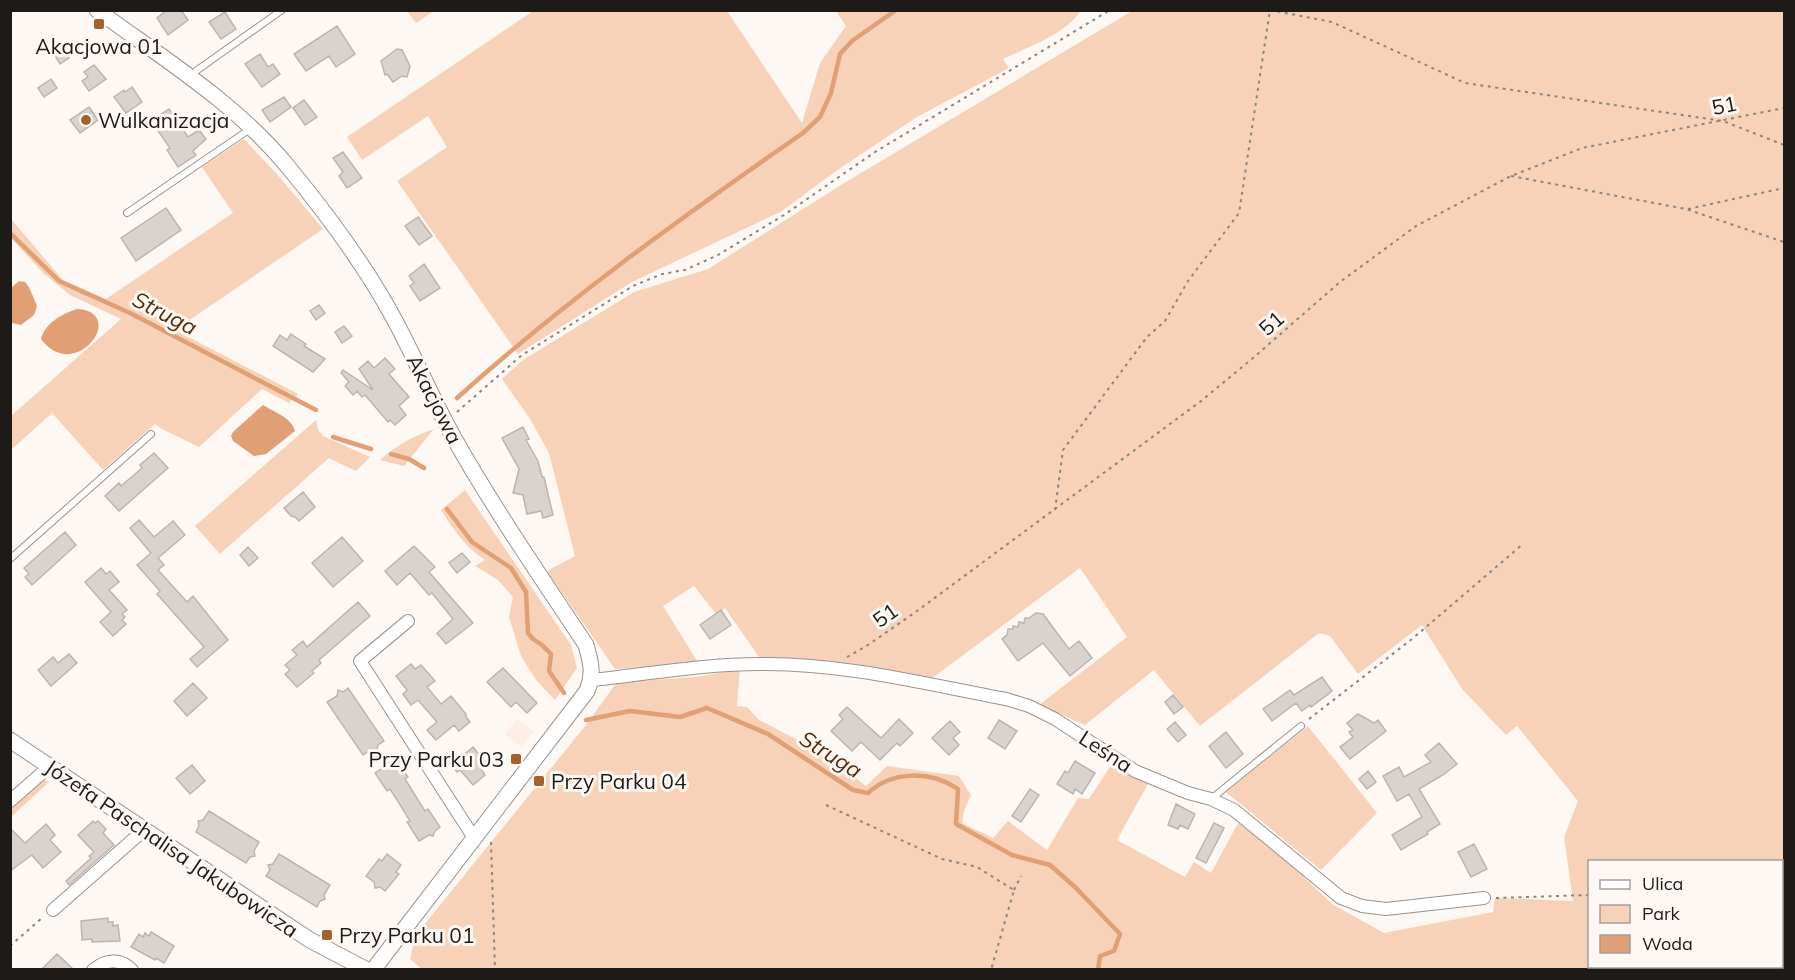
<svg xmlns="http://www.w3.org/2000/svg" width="1795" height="980" viewBox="0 0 1795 980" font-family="Mulish,sans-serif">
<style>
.built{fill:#fdeee5}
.green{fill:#f7d1b8;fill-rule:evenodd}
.water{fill:#e09f74}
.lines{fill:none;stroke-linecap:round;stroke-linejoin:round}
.stream{stroke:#e09f74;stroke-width:4.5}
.building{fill:#dad2cd;stroke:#bcb4b0;stroke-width:1.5}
.service-casing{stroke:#99928d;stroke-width:8}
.minor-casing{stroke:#99928d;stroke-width:14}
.tertiary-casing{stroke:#99928d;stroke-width:17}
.path{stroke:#8a8582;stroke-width:2;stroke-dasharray:3 4.5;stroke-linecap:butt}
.service{stroke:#fff;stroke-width:6}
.minor{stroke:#fff;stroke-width:12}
.tertiary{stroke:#fff;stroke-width:15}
.poi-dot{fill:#a46130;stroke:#fef8f4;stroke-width:2}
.labels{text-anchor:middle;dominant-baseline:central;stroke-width:6;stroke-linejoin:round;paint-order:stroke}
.poi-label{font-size:21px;fill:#1d1a18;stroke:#fef8f4;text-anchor:start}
.street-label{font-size:21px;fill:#1d1a18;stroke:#fef8f4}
.water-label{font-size:22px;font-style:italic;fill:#542a08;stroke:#fef8f4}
</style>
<rect width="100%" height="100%" fill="#fef8f4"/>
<path class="built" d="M517 719 534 732 521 747 505 734Z"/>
<path class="green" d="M407 11H434L416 23Z
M533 11H727L802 123 820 63 846 26 836 11H1081C1062 36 1030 46 1003 59L1009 68 917 117 836 171 782 211 632 282 518 354 397 181 447 147 428 116 362 160 347 137Z
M1132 11H1784V969L423 970 410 959 415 936 586 725 617 682 696 677 740 669 737 706 747 707 759 720 823 753 866 786 887 766 959 776 971 795 964 811 962 823 993 838 1008 821 1047 850 1078 798 1089 799 1113 762 1148 784 1117 840 1185 877 1194 862 1211 873 1238 823 1280 854 1332 904 1384 933 1493 912 1495 898 1573 901 1564 837 1578 801 1517 726 1506 735 1462 689 1422 625 1358 674 1330 636 1319 633 1200 726 1154 670 1085 725 1039 705 1127 637 1080 568 931 679 818 660H761L725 608 716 614 694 586 663 606 699 664 615 669 547 571 575 556 549 453 530 419 502 379 523 360 634 292 708 269 841 185ZM1590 862H1782V966H1590Z
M244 139 282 180 323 229 175 330 298 394 289 403 262 389 199 447 162 429 155 424 103 470 52 413 11 450V416L121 319 70 295 43 273 11 238V219L63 280 106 299 233 213 202 167Z
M316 420 318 430 323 436 370 457 356 471 329 458 220 554 195 526Z
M434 429 404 466 380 460C397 445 413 436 434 429Z
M465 490 571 645 577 668 555 700 536 680 521 656 509 617 513 597 498 580 475 566 485 560C466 548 453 529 441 510Z
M1308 726 1377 813 1321 870 1226 792Z
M44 780 49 782 11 817V809Z"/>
<path class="water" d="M19 281 25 282 29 287 37 306 34 315 21 325 12 323 11 318V288Z
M77 309C129 312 75 385 41 339 45 323 62 314 77 309Z
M263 405C274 412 292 418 295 431L266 454 254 456 233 441 231 436 233 432Z"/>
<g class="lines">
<path class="stream" d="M10 233 59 281 130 313 316 410
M457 398C565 301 683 216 803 133L820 117 831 93 840 54 852 41 896 10
M333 437 371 449
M391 454 409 459 424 468
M447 509 472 542 511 568 526 592 528 633 533 639 542 645 551 654 549 671 564 693
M586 720 630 711 680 717 707 708 768 734 853 790 868 793C893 770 931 771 958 789L956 824 1012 855 1050 865 1076 888 1120 934 1114 951 1100 956 1098 970"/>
</g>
<path class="building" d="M167 10H181L188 20 168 35 157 18Z
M225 12 236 29 221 39 209 22Z
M337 26 355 54 336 67 329 56 306 71 294 54Z
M61 45 69 58 60 64 52 51Z
M397 49 402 50 410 66 407 77 402 76 393 82 387 74 385 75 381 61Z
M260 54 268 67 273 64 280 74 262 87 245 64Z
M94 65 106 79 89 91 82 81 88 77 84 72Z
M51 79 57 88 44 97 38 88Z
M132 87 142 102 126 113 114 97 124 90 125 92Z
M284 97 291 107 270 122 262 110Z
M304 100 317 117 305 125 293 108Z
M89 107 98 120 80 133 70 120Z
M169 109 188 137 199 130 206 139 193 151 196 155 178 167 167 150 170 148 151 121Z
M343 152 362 178 347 188 339 176 343 172 333 158Z
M166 208 181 230 136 261 121 238Z
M418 217 432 236 419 245 405 226Z
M424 264 440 288 420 301 410 286 414 283 409 276Z
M319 305 325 313 316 320 310 311Z
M344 326 352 336 342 343 335 332Z
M291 334 306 344 304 346 325 359 313 372 273 346 280 335 287 340Z
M385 358 395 369 389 374 409 397 399 406 406 415 395 425 390 420 388 422 365 395 362 397 357 391 353 395 345 386 349 382 341 373 343 370 373 390 359 369 368 361 374 368Z
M523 427 529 439 526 440 538 461 542 477H544L553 515 543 518 541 511 527 514 523 495 513 493 519 469 502 438Z
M154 453 168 468 119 511 105 496 119 483 121 486 142 468 140 465Z
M303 492 315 507 299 521 295 517 291 516 284 508Z
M139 520 154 537 173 521 185 535 158 558 164 565 158 570 187 602 193 596 228 640 197 667 190 659 204 647 157 594 160 591 137 565 151 553 130 528Z
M65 532 76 545 32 585 25 577 29 574 24 568Z
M342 537 363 561 333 587 312 563Z
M414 546 435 567 429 572 473 623 446 644 437 633 453 619 432 593 429 595 410 573 397 585 385 571Z
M248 547 258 558 249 566 240 555Z
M462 553 470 562 457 573 449 563Z
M101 568 106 574 110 571 119 582 109 590 127 610 122 614 125 617 122 620 126 624 113 636 100 622 111 612 85 582Z
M358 602 370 616 319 660 321 663 312 671 314 673 297 687 285 674 290 670 285 665 297 655 292 650 303 641 307 647Z
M721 610 731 625 710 639 700 625Z
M1036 613 1043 614 1069 649 1079 641 1092 658 1070 676 1043 643 1018 661 1002 639 1007 635 1008 629H1013V626L1018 627 1019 622 1024 623 1025 618H1029Z
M69 654 77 663 51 686 38 670 53 657 58 663Z
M411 664 415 669 421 665 435 681 427 687 441 704 451 696 466 714V717L470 722 459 731 454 725 436 740 427 730 437 722 418 700 411 705 403 694 407 690 396 676Z
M503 668 537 703 527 713 516 702 511 707 487 682Z
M1322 677 1332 691 1311 707 1310 705 1302 711 1296 703 1272 721 1263 709 1290 690 1294 695Z
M193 683 207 698 187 716 174 701Z
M348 688 384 741 378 745 377 750 372 749 363 755 327 702 337 696 338 690 343 692Z
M1173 695 1183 707 1174 714 1165 702Z
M847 707 881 738 899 719 913 733 900 746 897 743 880 760 861 742 852 751 831 731 843 719 839 715Z
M1358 714 1374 723 1378 720 1386 731 1350 759 1340 747 1353 737 1349 732 1353 730 1347 723Z
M999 720 1017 731 1005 749 988 738Z
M950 721 960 732 953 738 959 745 949 755 932 738Z
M1175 722 1186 735 1178 742 1167 729Z
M1226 732 1243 754 1226 768 1209 746Z
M1439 743 1457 764 1443 775 1419 789 1440 824 1427 832 1428 834 1401 850 1392 835 1422 817 1409 794 1397 801 1383 776 1399 767 1404 777 1431 762 1425 755Z
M473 747 487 764 481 769 485 775 473 785 460 770 457 772 449 762 459 754 461 757Z
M396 759 408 777 405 779 418 800 425 811 428 809 440 827 435 831 433 836 429 835 419 841 407 822 410 821 399 803 390 789 387 791 375 773 384 767 385 762 390 763Z
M1075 761 1095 773 1082 794 1075 789 1073 794 1057 784 1065 771 1068 773Z
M192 765 205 781 190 794 176 778Z
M1368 771 1376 782 1367 789 1359 779Z
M1030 789 1039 795 1021 822 1012 816Z
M1176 804 1195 814 1188 829 1180 825 1178 829 1168 825Z
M209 811 259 842 254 851 255 856 250 857 246 863 196 832 199 826 198 821 203 820Z
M93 821 95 823 98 821 106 829 103 833 114 845 69 885 66 881 91 858 89 856 94 852 78 835Z
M1214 823 1224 828 1206 863 1196 858Z
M46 824 55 835 50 840 61 852 43 868 32 855 10 871V828L25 843Z
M1474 844 1487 869 1471 877 1458 852Z
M279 854 330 885 324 895 325 899 320 901 317 907 266 876 270 870 268 865 273 864Z
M387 854 401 865 396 872 399 874 385 891 380 887 375 888 374 882 366 876 379 859 382 861Z
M108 918V922H113V926L118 925 120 941 92 942V939L82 940 81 921Z
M151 932 174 946 164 963 156 958 155 960 131 947 139 934 143 937 145 933 149 936Z
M57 954 73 969H42Z"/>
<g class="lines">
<g class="service-casing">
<path id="service" d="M191 78 196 71 282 10
M127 213 250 129
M10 559 151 434
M1211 799 1301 726"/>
</g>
<g class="minor-casing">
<path id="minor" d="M408 621 360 661 474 838
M592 680C648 674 704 664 761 664 843 663 926 684 1006 699L1029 706 1055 719 1135 771 1188 793 1211 799 1234 810 1341 898 1362 906 1386 909 1484 898
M10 801 50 766
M53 910 144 830
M93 970C106 959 120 958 132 970"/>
</g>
<g class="tertiary-casing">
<path id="tertiary" d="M97 10C164 59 237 104 289 168 326 213 366 267 393 317 415 357 432 399 454 438 494 509 541 577 586 645 591 662 594 674 587 691L373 970
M10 740 310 940 367 970"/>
</g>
<path class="path" d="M1270 10 1332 22 1465 83 1723 121 1784 145
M1511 176 1686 209 1784 242
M1688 209 1784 188
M457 412 522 355 633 286 662 274 685 270 718 255 784 215 875 152 1110 10
M1055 510 1063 450 1147 337 1165 321 1188 281 1239 213 1270 10
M847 657 868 645 917 611 1201 401 1253 358 1340 282 1416 226 1511 176 1582 148 1784 108
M1309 719 1412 639 1523 544
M826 805 942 859 977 867 1014 890 991 970
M491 842 495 970
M1782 863H1784
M1014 890 1021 876
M1496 898 1590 895
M10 946 42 918"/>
<use href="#service" class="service"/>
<use href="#minor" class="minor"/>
<use href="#tertiary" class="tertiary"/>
</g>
<g class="poi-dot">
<rect x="93" y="18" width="12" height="12" rx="3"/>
<circle cx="86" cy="120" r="6"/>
<rect x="510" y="753" width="12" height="12" rx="3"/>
<rect x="533" y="775" width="12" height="12" rx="3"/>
<rect x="321" y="929" width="12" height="12" rx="3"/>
</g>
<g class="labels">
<g class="poi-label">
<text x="99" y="46" text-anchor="middle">Akacjowa 01</text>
<text x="98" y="120">Wulkanizacja</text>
<text x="504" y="759" text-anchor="end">Przy Parku 03</text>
<text x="551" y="781">Przy Parku 04</text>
<text x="339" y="935">Przy Parku 01</text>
</g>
<g class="street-label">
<text transform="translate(1724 105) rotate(-11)">51</text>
<text transform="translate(1271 323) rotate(-41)">51</text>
<text transform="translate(435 399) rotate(63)">Akacjowa</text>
<text transform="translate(885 615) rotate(-35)">51</text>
<text transform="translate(1106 751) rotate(33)">Leśna</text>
<text transform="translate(172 848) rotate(34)">Józefa Paschalisa Jakubowicza</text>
</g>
<g class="water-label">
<text transform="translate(165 313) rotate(27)">Struga</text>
<text transform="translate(831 754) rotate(32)">Struga</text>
</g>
</g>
<rect width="1795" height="980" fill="none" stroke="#1d1a18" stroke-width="24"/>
<rect x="1588" y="860" width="195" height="108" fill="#fef8f4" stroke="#a49f9c" stroke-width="1.5"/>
<rect x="1600" y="880" width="30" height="9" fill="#ffffff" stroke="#a49f9c" stroke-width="1.5"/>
<text x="1642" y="890" font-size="18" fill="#1d1a18">Ulica</text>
<rect x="1600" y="905" width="30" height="18" fill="#f7d1b8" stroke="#a49f9c" stroke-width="1.5"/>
<text x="1642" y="920" font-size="18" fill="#1d1a18">Park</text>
<rect x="1600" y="935" width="30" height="18" fill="#e09f74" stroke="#a49f9c" stroke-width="1.5"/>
<text x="1642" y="950" font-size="18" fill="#1d1a18">Woda</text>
</svg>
